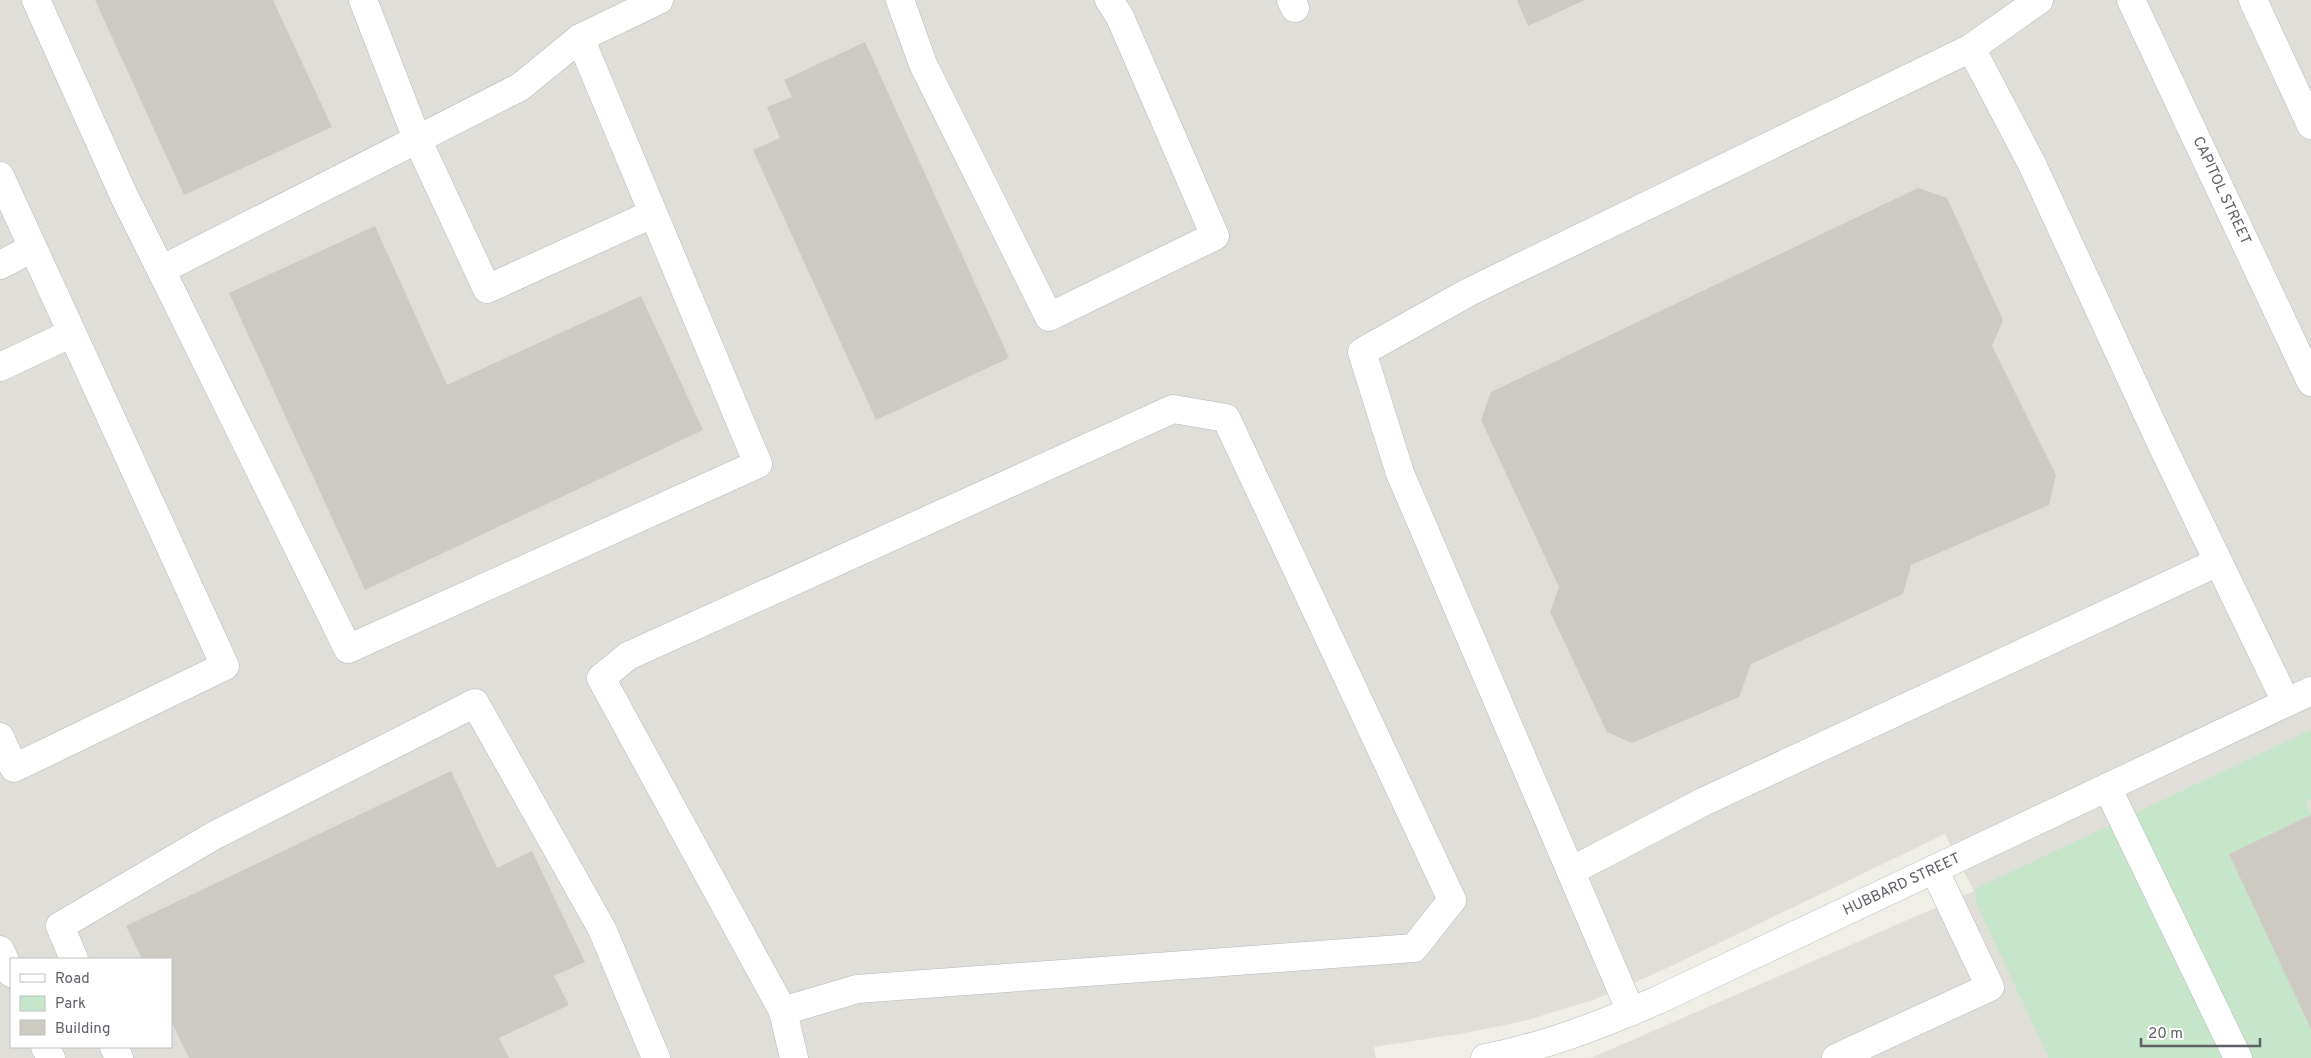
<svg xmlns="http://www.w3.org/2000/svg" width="2311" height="1058" viewBox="0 0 2311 1058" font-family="Overpass,sans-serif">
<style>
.industrial{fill:#dfded9;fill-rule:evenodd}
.green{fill:#c5e6ca}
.building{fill:#cccac3}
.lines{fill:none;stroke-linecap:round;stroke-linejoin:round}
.minor-casing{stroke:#b7b8bd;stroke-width:29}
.minor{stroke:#fff;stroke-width:28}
.labels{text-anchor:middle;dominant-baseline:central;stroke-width:4;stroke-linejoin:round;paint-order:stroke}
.street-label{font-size:15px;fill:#5f6167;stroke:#fff}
</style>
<rect width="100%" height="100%" fill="#f0efe7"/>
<path class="industrial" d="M0 0H2311V1058H1591L1974 891 1945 834 1663 970 1593 1000 1524 1021 1465 1033 1374 1047 1376 1058H0ZM11 959H171V1047H11Z"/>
<path class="green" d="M2311 730V798L2306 801 2311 815 2229 854 2311 1029V1058H2049L1982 915 1976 903 1975 889Z"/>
<path class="building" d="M95 0H273L332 127 184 195Z
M1517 0H1585L1528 26Z
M865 42 1009 358 876 420 753 150 780 138 767 107 792 97 784 80Z
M1918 188 1947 198 2003 320 1992 346 2056 475 2049 505 1911 565 1903 594 1751 664 1739 697 1632 743 1607 732 1550 612 1559 587 1481 420 1491 392Z
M375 226 447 385 641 296 703 430 365 590 229 293Z
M451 771 497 868 532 851 585 962 554 976 569 1005 499 1038 509 1058H189L171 1021V959H142L126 926Z
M2311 815V1029L2229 854Z"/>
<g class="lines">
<g class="minor-casing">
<path id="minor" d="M36 0 125 198 161 270 520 87 580 38 659 0
M363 0 417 139 487 289 652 214
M900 0 923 64 1049 317 1215 236 1120 17 1109 0
M1291 0 1295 8
M2039 0 1971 48 2032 164 2160 441 2286 702
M2131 0 2311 382
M2253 0 2311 125
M0 176 225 666 14 768 0 737
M0 265 33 248
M161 270 348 649 758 464 580 38
M0 367 72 333
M2107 787 2238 1058
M1571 871 1703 802 2218 562
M0 950 11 973
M74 959 60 926 215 835 475 703 602 929 656 1058
M783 1011 857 989 1414 948 1452 900 1226 418 1173 409 628 656 601 678 783 1011 794 1058
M1631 1012 1400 473 1362 352 1469 292 1971 48
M45 1047 51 1058
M114 1047 119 1058
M1485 1058C1545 1047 1602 1024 1658 1000L2311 691
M1836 1058 1990 987 1934 869"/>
</g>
<use href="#minor" class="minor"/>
</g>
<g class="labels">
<g class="street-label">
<text transform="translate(2221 191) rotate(65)">CAPITOL STREET</text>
<text transform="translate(1902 885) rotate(-25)">HUBBARD STREET</text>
</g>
</g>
<rect x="10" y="958" width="162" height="90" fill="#ffffff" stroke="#bfc0c2"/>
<rect x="20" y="974" width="25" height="8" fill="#ffffff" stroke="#bfc0c2"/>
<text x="55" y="983" font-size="15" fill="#5f6167">Road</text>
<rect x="20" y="996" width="25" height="15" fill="#c5e6ca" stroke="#bfc0c2"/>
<text x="55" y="1008" font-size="15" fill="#5f6167">Park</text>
<rect x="20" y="1020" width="25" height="15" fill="#cccac3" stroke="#bfc0c2"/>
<text x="55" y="1033" font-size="15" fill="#5f6167">Building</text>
<path d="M2141 1038v8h119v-8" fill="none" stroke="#5f6167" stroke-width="2.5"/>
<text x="2148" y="1038" font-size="15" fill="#5f6167" stroke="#ffffff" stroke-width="4" paint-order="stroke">20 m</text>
</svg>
